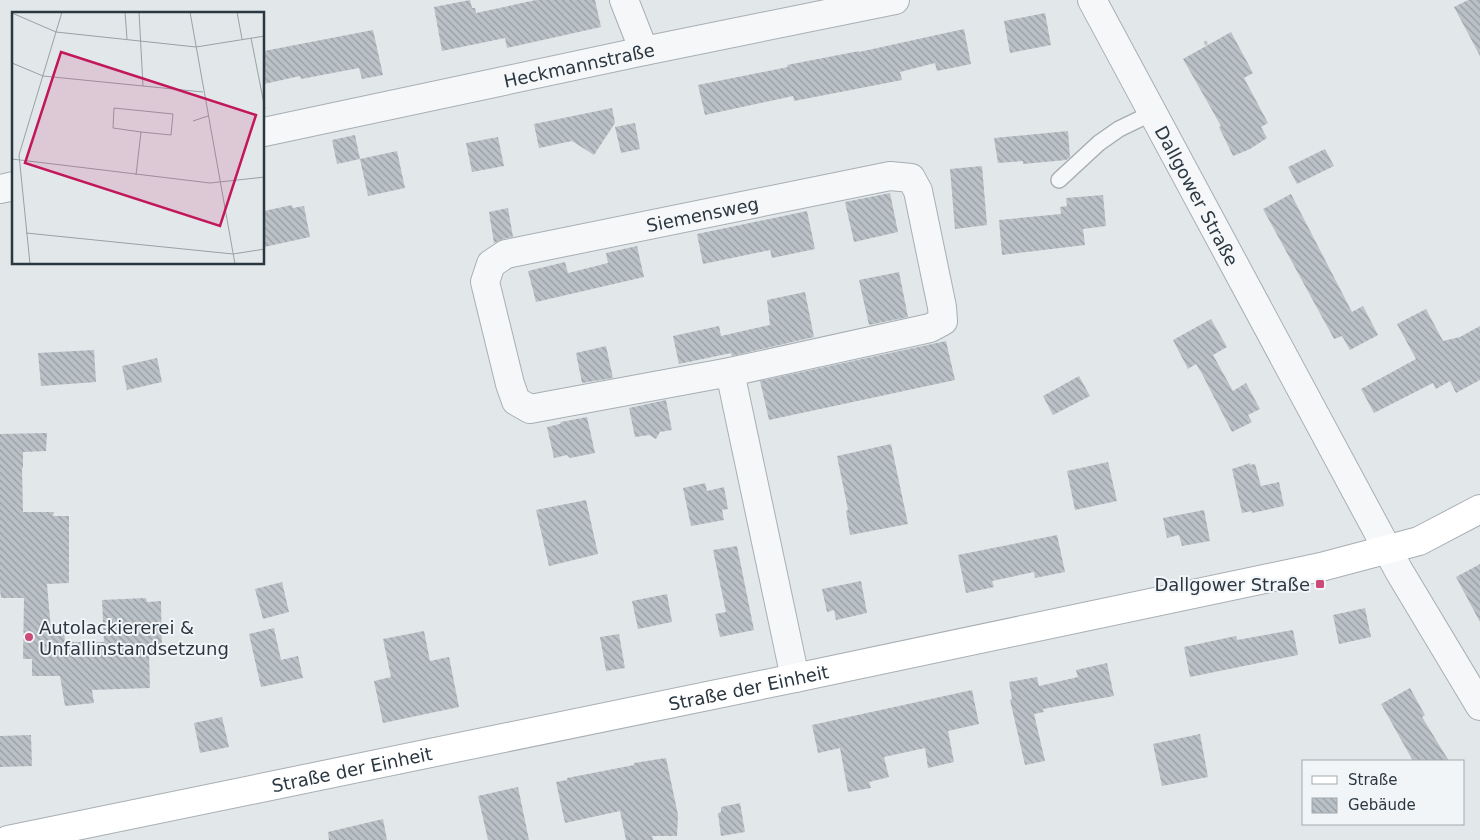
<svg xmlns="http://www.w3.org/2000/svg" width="1480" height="840" viewBox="0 0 1480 840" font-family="'DejaVu Sans',sans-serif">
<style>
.building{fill:url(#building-back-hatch)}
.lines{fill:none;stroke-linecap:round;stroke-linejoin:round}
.lane-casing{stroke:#a7afb4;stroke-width:18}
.street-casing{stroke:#a7afb4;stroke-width:30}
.secondary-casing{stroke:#a7afb4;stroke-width:30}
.path{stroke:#bcc2c6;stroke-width:3;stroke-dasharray:4 4;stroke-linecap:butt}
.lane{stroke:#f5f7f9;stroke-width:15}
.street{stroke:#f5f7f9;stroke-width:28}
.secondary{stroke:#fff;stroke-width:28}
.poi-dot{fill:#cc4b76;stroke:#f2f5f8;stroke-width:2}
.labels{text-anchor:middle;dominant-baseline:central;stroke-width:4;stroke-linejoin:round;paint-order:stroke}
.street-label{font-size:18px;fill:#2b3842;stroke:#f2f5f8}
.poi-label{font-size:18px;fill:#2b3842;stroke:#f2f5f8;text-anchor:end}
.inset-road{fill:none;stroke:#99a1a7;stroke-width:1}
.view{fill:#c2185b;fill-opacity:0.15;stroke:#c2185b;stroke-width:2.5}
.inset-edge{fill:none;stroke:#2b3842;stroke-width:2.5}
</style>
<defs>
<pattern id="building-back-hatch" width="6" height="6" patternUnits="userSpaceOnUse" patternTransform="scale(1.25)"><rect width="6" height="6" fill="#bac1c7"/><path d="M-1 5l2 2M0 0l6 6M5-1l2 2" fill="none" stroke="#979ea3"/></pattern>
</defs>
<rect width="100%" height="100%" fill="#e2e7ea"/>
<path class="building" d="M470 0 472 8H475L476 13 536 0H595L601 27 507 48 505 38 442 51 434 7Z
M1468 0H1480V56L1454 7Z
M1045 13 1051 45 1010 53 1004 21Z
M964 29 971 64 937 71 935 63 900 72 902 80 794 101 793 96 705 115 698 85 788 67 787 65 859 51V52Z
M373 30 383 75 362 79 359 68 301 79 300 76 264 84V51Z
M1231 32 1253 73 1244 78 1268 123 1261 127 1267 138 1250 149 1233 156 1219 127 1221 126 1183 59Z
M612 108 615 123 594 155 572 141 539 148 534 124Z
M635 123 640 149 621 153 615 127Z
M1068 131 1070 157 1066 160 1023 164V161L998 163 994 138Z
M355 135 360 159 337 164 332 140Z
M498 137 504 166 472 172 466 143Z
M1325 149 1334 166 1297 184 1288 167Z
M397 151 405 188 368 196 360 159Z
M982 166 987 225 955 229 950 169Z
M890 193 898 232 854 242 845 202Z
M1291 194 1352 312 1363 306 1378 335 1350 350 1342 336 1334 339 1263 209Z
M1103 195 1106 226 1083 229 1085 245 1002 255 999 220 1061 214 1060 207 1067 206 1066 198Z
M292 205 293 208 304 206 310 237 264 247V211Z
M508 208 513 237 503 239 494 243 489 212Z
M807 211 815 249 772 258 770 250 703 264 697 234Z
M637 246 644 277 536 302 528 271 565 262 568 273 608 263 606 253Z
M899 272 908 317 869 325 859 280Z
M805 292 814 337 732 356 731 353 679 364 673 336 719 326 721 336 770 325 767 300Z
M1426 309 1443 341 1460 337 1480 326V380L1456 393 1450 381 1436 389 1433 383 1374 413 1361 389 1416 359 1397 324Z
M1211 319 1227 347 1213 355 1233 391 1246 383 1260 409 1248 415 1252 422 1232 432 1201 372 1196 364 1188 369 1173 340Z
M946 341 955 380 769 420 760 381Z
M606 346 613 378 582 383 576 353Z
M94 350 96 382 41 386 38 353Z
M157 358 162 382 127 390 122 366Z
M1079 376 1090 396 1053 415 1043 396Z
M666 400 672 430 660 432 656 439 649 435 635 437 629 408Z
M587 417 595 453 570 458 567 455 554 458 547 427 560 424 561 422Z
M47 433 46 451 23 452V468H22L23 512H54L53 516H69V583L47 584 51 630H64L65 642H104L102 600 146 598 147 602 161 601 162 653H149L150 688 92 690 94 703 65 706 60 676H32V659H23L24 598H1L0 589V434Z
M891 444 908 524 850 535 846 511 848 510 837 456Z
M1108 462 1117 501 1075 510 1067 471Z
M1250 463V465L1255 464 1261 486 1279 482 1284 506 1252 513V511L1242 513 1232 469Z
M705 483 707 491 724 487 728 509 722 510 724 520 691 526 683 488Z
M586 500 598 554 549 566 536 510Z
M1204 510 1210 541 1182 546 1179 535 1167 538 1163 518Z
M1057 535 1065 572 1035 578 1034 572 992 581 994 587 966 593 958 555Z
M737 546 754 630 720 637 715 614 726 612 713 550Z
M1480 564V622L1456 577Z
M861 581 867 613 836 620 834 610 827 612 822 589Z
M282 582 289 612 263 619 255 589Z
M667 594 672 622 638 629 632 601Z
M1365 608 1371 637 1339 644 1333 615Z
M274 628 281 660 298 656 303 678 261 687 249 634Z
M1293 630 1298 655 1190 677 1184 647 1236 636 1237 640Z
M424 631 430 661 449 657 459 707 383 723 374 681 391 677 383 639Z
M619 634 625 668 606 671 600 637Z
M1107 663 1114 696 1043 709 1044 712 1034 714 1045 761 1025 765 1010 700 1012 699 1009 682 1037 677 1039 686 1078 677 1076 670Z
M1410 688 1425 715 1422 717 1449 761H1413L1381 704Z
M972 690 979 724 948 731 954 762 928 768 925 748 884 757 889 777 869 782 871 788 848 792 840 748 818 753 812 725Z
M222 717 229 747 200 753 194 723Z
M1200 734 1208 777 1162 786 1153 744Z
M31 735 32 766 0 767V736Z
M666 758 678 815 677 836H652L653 840H626L620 811 565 823 556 782 567 780V778L634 765V763Z
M518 787 529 840H488L478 796Z
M740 803 745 832 721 836 718 813 721 812V807Z
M383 819 387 840H329L328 832Z"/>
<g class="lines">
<g class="lane-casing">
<path id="lane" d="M1059 180 1099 143 1119 129 1152 113"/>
</g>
<g class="street-casing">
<g id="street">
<path d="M624 0 644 51"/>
<path id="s1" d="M1092 0 1399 571 1480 706"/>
<path id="s2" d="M264 132 644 51 895 0"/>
<path d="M0 189 14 186"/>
<path id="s3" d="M730 372 530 409 516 401 510 384 485 282 491 264 506 254 890 176 911 178 918 191 942 307 943 321 930 328 730 372 795 678"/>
</g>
</g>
<g class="secondary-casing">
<g id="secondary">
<path id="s4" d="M8 840 795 678 1321 567 1419 541 1480 509"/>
</g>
</g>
<path class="path" d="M1205 41 1207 46"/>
<use href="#lane" class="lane"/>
<use href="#street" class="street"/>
<use href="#secondary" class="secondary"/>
</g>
<g class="poi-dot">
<rect x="1315" y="579" width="10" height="10" rx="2.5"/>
<circle cx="29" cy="637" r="5"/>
</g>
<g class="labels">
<g class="street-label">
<text stroke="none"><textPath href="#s2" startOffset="322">Heckmannstraße</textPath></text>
<text stroke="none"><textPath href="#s1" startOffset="222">Dallgower Straße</textPath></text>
<text stroke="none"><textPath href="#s3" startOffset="580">Siemensweg</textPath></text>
<text stroke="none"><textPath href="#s4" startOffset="756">Straße der Einheit</textPath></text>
<text stroke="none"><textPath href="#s4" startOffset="351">Straße der Einheit</textPath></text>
</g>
<g class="poi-label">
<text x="1310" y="584">Dallgower Straße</text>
<text x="39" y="627" text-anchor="start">Autolackiererei &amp;<tspan x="39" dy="21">Unfallinstandsetzung</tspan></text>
</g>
</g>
<g transform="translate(12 12)">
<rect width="252" height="252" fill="#e2e7ea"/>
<path class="inset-road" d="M113 0 115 27M127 0 131 74M178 0 223 252M225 0 230 27M0 1 44 20 184 35 253 24M239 26 253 97M0 51 31 64 191 80M181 109 196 104M0 147 198 171 253 165M124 163 129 120 159 123 161 102 102 96 101 116 129 120M14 221 221 242 253 237M18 252 7 143 50 0"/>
<path class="view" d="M49 40 244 103 208 214 13 151Z"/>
<rect width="252" height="252" class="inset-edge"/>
</g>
<rect x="1302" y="760" width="162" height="65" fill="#f2f5f8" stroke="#a2a9af"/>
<rect x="1312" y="776" width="25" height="8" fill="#ffffff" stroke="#a2a9af"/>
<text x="1348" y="785" font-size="15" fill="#2b3842">Straße</text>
<rect x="1312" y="798" width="25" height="15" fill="url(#building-back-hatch)" stroke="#a2a9af"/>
<text x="1348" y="810" font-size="15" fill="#2b3842">Gebäude</text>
</svg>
